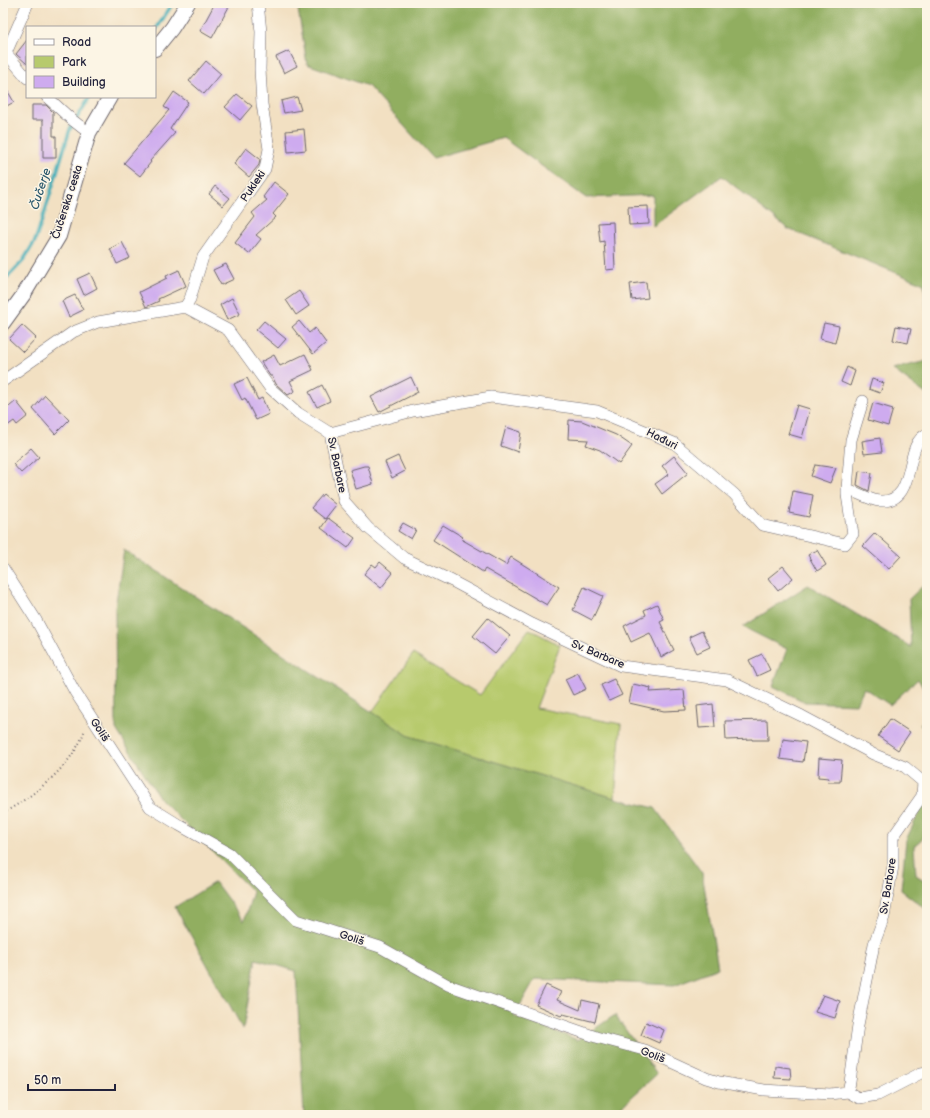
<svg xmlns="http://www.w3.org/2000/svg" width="930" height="1118" viewBox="0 0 930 1118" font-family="'Balsamiq Sans',sans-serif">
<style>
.green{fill:#b7ca6d;stroke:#6c7654}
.forest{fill:#91ae60;stroke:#5a684e}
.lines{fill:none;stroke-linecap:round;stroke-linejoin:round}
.stream{stroke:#3cacb7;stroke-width:3.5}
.building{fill:#ceabef}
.minor-casing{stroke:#6b646a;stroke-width:12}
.tertiary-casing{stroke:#6b646a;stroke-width:16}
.path{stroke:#6b646a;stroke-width:2;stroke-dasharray:1 3;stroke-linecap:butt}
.minor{stroke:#fff;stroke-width:11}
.tertiary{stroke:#fff;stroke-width:14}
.labels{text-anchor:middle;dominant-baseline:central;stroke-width:3;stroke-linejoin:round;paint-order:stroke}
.street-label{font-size:11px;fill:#22223b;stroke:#fcf5e5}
.water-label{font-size:12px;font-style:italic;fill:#2c596d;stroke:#fcf5e5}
</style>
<rect width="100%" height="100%" fill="#fcf5e5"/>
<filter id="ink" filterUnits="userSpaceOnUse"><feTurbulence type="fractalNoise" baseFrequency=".025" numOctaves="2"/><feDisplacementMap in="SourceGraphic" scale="8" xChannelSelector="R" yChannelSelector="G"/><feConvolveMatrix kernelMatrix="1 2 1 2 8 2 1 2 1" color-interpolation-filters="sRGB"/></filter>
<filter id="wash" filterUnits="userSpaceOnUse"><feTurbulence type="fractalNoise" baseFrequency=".012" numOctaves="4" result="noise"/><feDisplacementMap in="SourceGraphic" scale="16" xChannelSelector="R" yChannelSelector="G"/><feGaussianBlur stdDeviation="0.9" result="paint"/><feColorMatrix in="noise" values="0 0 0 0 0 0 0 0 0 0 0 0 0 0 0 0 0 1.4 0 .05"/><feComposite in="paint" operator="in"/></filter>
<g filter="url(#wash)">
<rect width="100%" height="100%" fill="#f2e0c2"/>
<path class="green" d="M529 629 560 645 536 708 621 724 615 798 409 736 372 712 413 654 480 695Z"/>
<path class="forest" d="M297 3H927V316L924 284 788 229 722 176 653 226V195L586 198 503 138 433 158 368 86 307 64Z
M927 361V395L892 369Z
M124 550 409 736 615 798 655 808 702 873 718 968 674 985 535 979 514 1016 578 1040 615 1015 657 1074 612 1115H304L296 971 256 959 243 1029 175 907 215 882 244 921 253 892 161 800 116 729 115 608Z
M927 582V695L918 679 890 705 864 688 856 704 805 702 773 686 787 649 743 627 808 585 911 647 909 599Z
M927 714V730L920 725Z
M924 802H927V834L914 846 916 875 927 882V910L901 890 906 840Z"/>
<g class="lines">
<path class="stream" d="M155 31 173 3
M3 282 23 261 35 241 45 211 70 129 90 97"/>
</g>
<g id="blocks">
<path class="building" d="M215 3H231L212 38 200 31Z
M27 40V64L16 54Z
M289 51 297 66 284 73 276 57Z
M206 61 221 74 204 94 189 81Z
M3 83 14 102 3 108Z
M174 92 188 102 170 129 175 133 150 161 151 162 140 176 124 163 169 110 164 107Z
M237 94 252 106 240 120 225 107Z
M297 97 301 110 284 113 281 101Z
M32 105H46L53 112V136H56V158H43V120H32Z
M304 129 306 150 288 152 286 131Z
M246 148 260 159 259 165 249 177 234 164Z
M274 182 289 194 273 214 276 217 256 235 261 239 249 254 235 243 255 217 252 213 267 200 263 197Z
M215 186 230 198 223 206 209 194Z
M648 206 649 224 629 225 628 207Z
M613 222 615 269 606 270 604 241 600 242 598 223Z
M122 242 130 258 117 264 110 249Z
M226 264 234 279 221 285 213 270Z
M179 270 186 286 158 299 159 301 146 307 139 292 167 278 166 276Z
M90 273 97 288 84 295 77 279Z
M646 282 648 298 632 300 630 284Z
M299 291 309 306 296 315 286 300Z
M75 295 83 310 69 317 62 301Z
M232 298 240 314 227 320 220 305Z
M264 321 286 339 278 348 256 330Z
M299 321 309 333 315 328 326 343 313 354 292 327Z
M824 323 839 326 835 343 820 339Z
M22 325 36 338 23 352 9 339Z
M896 326 911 329 908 343 893 340Z
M305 354 313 370 290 381 295 391 288 395 276 384 272 376H270L261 362 274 355 280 366Z
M847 367 855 371 850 386 841 382Z
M411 377 418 392 379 412 371 397Z
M247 378 258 400 262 398 269 414 256 420 245 398 242 400 234 384Z
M872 379 884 383 880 393 869 389Z
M322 385 330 401 317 407 309 392Z
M45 395 69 420 55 434 33 409Z
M16 401 28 416 17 425 14 421 3 429V412Z
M873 403 893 409 888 426 868 420Z
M797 405 810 409 802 438 788 434Z
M569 420 582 421 616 435 632 446 619 464 600 450 586 445 588 440 568 439Z
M506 427 521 432 518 452 501 446Z
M880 438 882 452 864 454 862 441Z
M31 448 39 457 21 473 13 464Z
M398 456 405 471 392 478 385 462Z
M674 456 688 473 662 494 655 484 669 474 662 466Z
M815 465 836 468 830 483 811 476Z
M364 466H368L373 484 356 489 350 470Z
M859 471 872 473 869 491 857 485Z
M793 491 813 495 809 517 789 513Z
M323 494 336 505 325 519 311 508Z
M328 518 355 538 348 548 321 528Z
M403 523 416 530 411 539 398 531Z
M443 525 463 537 461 539 506 565 511 557 559 587 547 605 485 569 483 572 433 540Z
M875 533 901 556 889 569 863 546Z
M817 550 826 565 817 571 808 555Z
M380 562 393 573 381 588 364 574 372 564 376 567Z
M783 566 793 578 778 591 768 578Z
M584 587 603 596 592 620 573 610Z
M657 604 664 620 660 622 674 650 661 657 650 633 631 642 624 626 646 615 644 610Z
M488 618 510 636 495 654 473 636Z
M702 631 710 647 697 653 689 637Z
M762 654 770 670 757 676 749 660Z
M578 673 586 689 573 695 565 679Z
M614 679 622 695 609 701 601 685Z
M633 684 651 688 650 692 684 690 686 710 664 711 629 703Z
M713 704 715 727 699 728 697 706Z
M890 719 910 732 898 750 878 736Z
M767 720 768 740H752V739L726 740 725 721Z
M783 739 806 742 803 762 780 759Z
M819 758 842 760 840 782H828L829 778 818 777Z
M546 985 561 992 557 1000 580 1010 582 1000 599 1004 595 1022 563 1014 561 1016 536 1005Z
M823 995 840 1001 835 1018 815 1012Z
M646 1022 664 1030 659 1043 641 1035Z
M775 1066 790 1068 791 1079 774 1078Z"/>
</g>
</g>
<g filter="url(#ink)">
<use href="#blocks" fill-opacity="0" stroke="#6b646a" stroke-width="1"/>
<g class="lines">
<g class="minor-casing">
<path id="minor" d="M27 78 6 53 28 3
M47 97 71 119 89 133
M185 307 190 299 203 257 265 169 269 149 262 104 260 69 261 32 258 3
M3 381 73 332 98 322 185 307 228 330 270 388 298 413 330 433 344 501 368 528 404 558 452 581 532 624 621 666 727 680 802 716 873 754 905 767 923 782 922 796 893 837V866L884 917 874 944 869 970 858 1025 850 1082 848 1092 859 1098 878 1095 921 1073 927 1072
M330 433 413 411 491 397 597 411 674 443 734 494 762 525 845 544 853 534 847 495V489L851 440 863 401
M847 489C856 492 870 500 879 501 919 504 902 444 927 434
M3 568 36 620 75 692 150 807 179 825 229 853 296 920 380 947 448 985 596 1037 645 1050 706 1078 719 1082 764 1090 830 1094 848 1092"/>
</g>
<g class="tertiary-casing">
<path id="tertiary" d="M155 49 172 28 188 3
M3 323 24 294 59 236 89 133 110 97"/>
</g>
<path class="path" d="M3 813C34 796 75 764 85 729"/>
<use href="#minor" class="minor"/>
<use href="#tertiary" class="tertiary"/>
</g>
</g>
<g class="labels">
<g class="street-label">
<text transform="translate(253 186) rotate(-56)">Pukleki</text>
<text transform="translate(67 202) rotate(-72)">Čučerska cesta</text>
<text transform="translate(662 439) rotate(27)">Hađuri</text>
<text transform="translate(337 465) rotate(78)">Sv. Barbare</text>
<text transform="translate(598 654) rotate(23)">Sv. Barbare</text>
<text transform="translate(100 730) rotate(57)">Goliš</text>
<text transform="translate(888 886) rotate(-81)">Sv. Barbare</text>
<text transform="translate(352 938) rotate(18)">Goliš</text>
<text transform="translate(653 1055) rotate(22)">Goliš</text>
</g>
<g class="water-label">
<text transform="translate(41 189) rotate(-72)">Čučerje</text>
</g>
</g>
<rect width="930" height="1118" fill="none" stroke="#fcf5e5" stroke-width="16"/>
<rect x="26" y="26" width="130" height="72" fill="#fcf5e5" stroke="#a5a1a1"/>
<rect x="34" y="39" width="20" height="6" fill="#ffffff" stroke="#a5a1a1"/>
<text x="62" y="46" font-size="12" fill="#22223b">Road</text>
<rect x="34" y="56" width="20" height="12" fill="#b7ca6d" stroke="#a5a1a1"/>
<text x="62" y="66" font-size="12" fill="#22223b">Park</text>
<rect x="34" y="76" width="20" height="12" fill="#ceabef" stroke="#a5a1a1"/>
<text x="62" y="86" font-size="12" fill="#22223b">Building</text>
<path d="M28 1084v6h87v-6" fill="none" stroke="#22223b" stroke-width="2"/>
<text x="34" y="1084" font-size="12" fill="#22223b" stroke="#fcf5e5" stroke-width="3" paint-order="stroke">50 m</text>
</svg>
